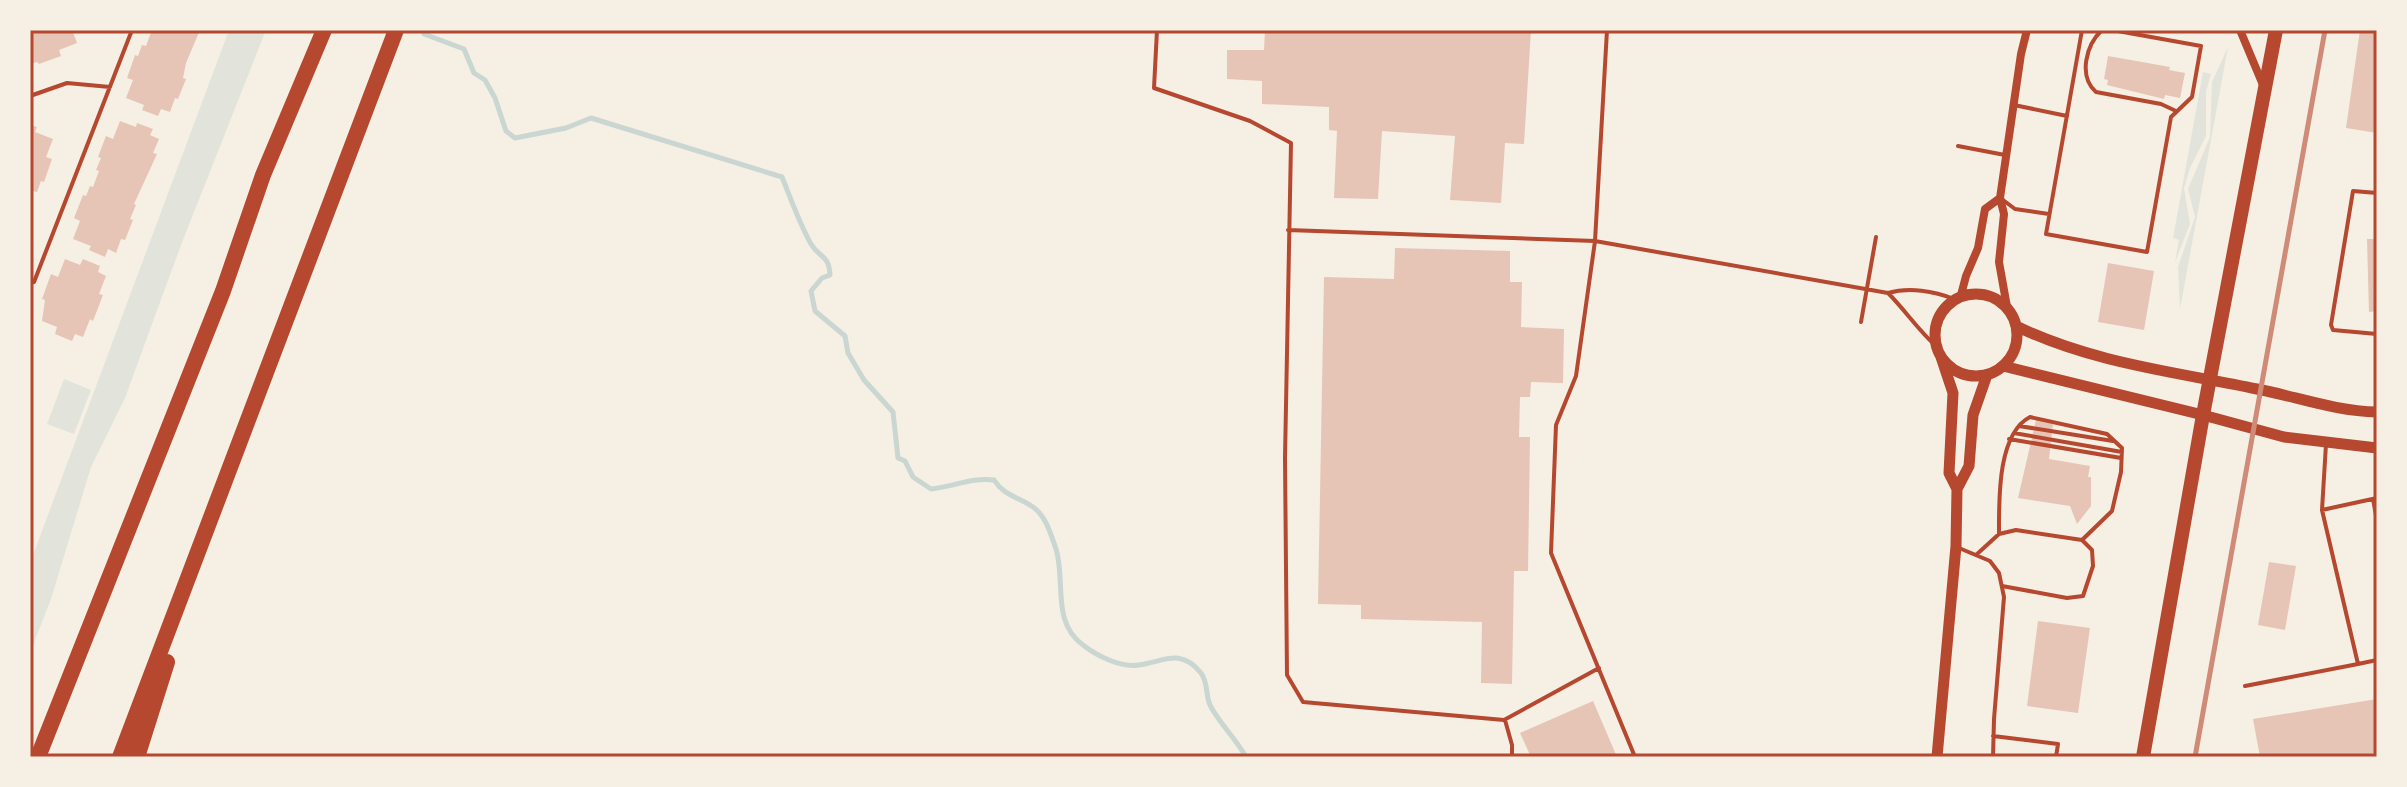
<svg xmlns="http://www.w3.org/2000/svg" width="2407" height="787" viewBox="0 0 2407 787" font-family="Jost,sans-serif">
<style>
.green{fill:#e2e4dc}
.lines{fill:none;stroke-linecap:round;stroke-linejoin:round}
.stream{stroke:#c9d6d2;stroke-width:5}
.building{fill:#e6c5b7}
.service{stroke:#b5482f;stroke-width:4}
.minor{stroke:#b5482f;stroke-width:8}
.tertiary{stroke:#b5482f;stroke-width:11}
.primary{stroke:#b5482f;stroke-width:14}
.motorway{stroke:#b5482f;stroke-width:16}
.rail{stroke:#cf8b77;stroke-width:5}
.neatline{fill:none;stroke:#b5482f;stroke-width:3}
</style>
<rect width="100%" height="100%" fill="#f6efe4"/>
<path class="green" d="M229 30H266L181 245 125 398 91 467 51 599 30 653V563Z
M2228 47 2180 309 2178 267 2195 217 2188 189 2210 137 2212 82Z
M2203 72 2211 74 2206 92V136L2190 168 2184 188 2190 224 2175 262 2179 240 2173 238Z
M64 379 91 390 74 434 47 424Z"/>
<g class="lines">
<path class="stream" d="M424 34 464 49 474 73 485 80 495 98 506 131 515 138 566 128 591 118 782 177C791 199 799 223 811 244 819 258 829 254 830 275L822 278 811 291 815 311 845 336 848 353 864 380 893 412 898 458 905 461 913 477 931 489C952 487 973 477 994 480 1004 496 1019 497 1033 507 1046 516 1051 535 1056 549 1066 581 1051 622 1083 645 1097 656 1121 668 1139 665 1163 662 1180 647 1201 673 1209 684 1205 697 1211 707 1221 725 1236 739 1246 757"/>
</g>
<path class="building" d="M30 30H72L77 43 59 50 61 56 39 64 37 62 30 64Z
M152 30H200L186 63 183 78 186 79 178 99 175 98 170 112 161 109 158 116 142 110 144 105 126 98 133 80 127 78 135 55 138 56 142 45 146 46Z
M1265 30H1531L1524 144 1505 143 1501 203 1450 200 1455 136 1382 131 1378 199 1334 198 1337 131 1329 130V107L1262 104V81L1227 79V50H1264Z
M2360 30H2377V133L2346 128Z
M2108 56 2170 67 2169 70 2185 73 2180 98 2165 95 2164 99 2107 85 2108 80 2104 79Z
M120 121 136 127 137 123 153 129 150 135 159 139 153 153 157 154 134 204 136 205 130 219 133 220 125 240 121 239 116 253 108 249 105 257 89 250 91 246 73 239 80 221 74 218 83 195 86 196 90 186 93 187 99 171 96 170 101 158 98 157 106 136 113 139Z
M30 125 37 127 35 132 53 139 46 157 52 159 44 182 41 181 37 192 33 191 30 199Z
M2367 239H2377V311L2369 312Z
M1395 248 1510 251V282H1522L1521 327 1564 329 1563 383 1531 382 1530 397H1520L1519 437H1530L1528 571H1514L1512 684 1481 683 1482 622 1361 619V605L1318 604 1324 277 1394 279Z
M65 259 80 265 83 259 100 266 98 272 106 276 99 294 103 295 93 321 90 319 83 337 75 334 72 341 55 334 57 327 42 321 45 300 42 299 51 274 58 277Z
M2108 263 2154 271 2144 330 2098 322Z
M2036 420 2053 424 2049 459 2090 466 2088 477H2091V506L2077 524 2070 506 2018 498Z
M2269 562 2296 566 2285 630 2258 625Z
M2038 621 2090 628 2078 713 2027 706Z
M2377 699V753L2349 757H2260L2253 719Z
M1593 701 1617 757H1531L1520 733Z"/>
<g class="lines">
<path class="service" d="M1157 30 1154 88 1250 121 1291 143 1285 458 1287 675 1303 702 1504 720 1599 668
M1607 30 1595 241 1576 376 1556 425 1551 553 1635 757
M2082 30 2046 234 2147 252 2171 117 2192 97 2201 46 2112 30
M2102 30C2086 45 2078 76 2096 92L2161 104 2176 111
M30 96 67 83 110 87
M2014 105 2067 116
M1958 146 2005 155
M2377 193 2353 191 2331 325 2333 330 2377 334
M2003 200 2015 209 2049 214
M1288 230 1595 241 1888 293C1909 287 1934 291 1954 299
M30 283 34 282 132 30
M1888 293C1905 310 1918 330 1936 346
M1861 322 1876 237
M2019 426 2113 441
M2014 433 2122 452
M2009 439 2121 458
M2326 444 2322 510 2377 498
M2373 499 2377 521
M2322 510 2358 664 2377 660
M1999 534C1999 501 1997 434 2030 417L2107 434 2122 448 2121 472 2112 511 2082 540
M1959 548 1990 561 1999 573 2004 597 1994 719 1993 757
M1976 555 1999 534 2016 530 2082 540 2092 550 2093 566 2083 596 2067 598 2002 586
M2245 686 2358 664
M1505 720 1512 745V757
M1993 736 2058 744 2056 757"/>
<path class="minor" d="M2240 30 2263 85
M1961 295 1966 276 1978 248 1985 209 2000 198
M2007 307 1999 262 2004 214 2000 198 2021 54 2027 30"/>
<path class="tertiary" d="M1935 335a41 41 0 1 1 82 0a41 41 0 1 1-82 0Z
M2016 326C2092 363 2176 372 2257 389 2298 397 2335 411 2377 412
M2003 366 2203 415 2284 437 2377 448
M1957 489 1969 466 1973 415 1987 375
M1937 757 1956 546 1957 489 1949 473 1953 393 1941 357"/>
<path class="primary" d="M2143 757 2203 415 2276 30"/>
<path class="motorway" d="M38 757 223 291 263 175 324 30
M120 757 396 30
M137 757 167 662"/>
<path class="rail" d="M2195 757 2325 30"/>
</g>
<rect width="2407" height="787" fill="none" stroke="#f6efe4" stroke-width="64"/>
<rect x="32" y="32" width="2343" height="723" class="neatline"/>
</svg>
